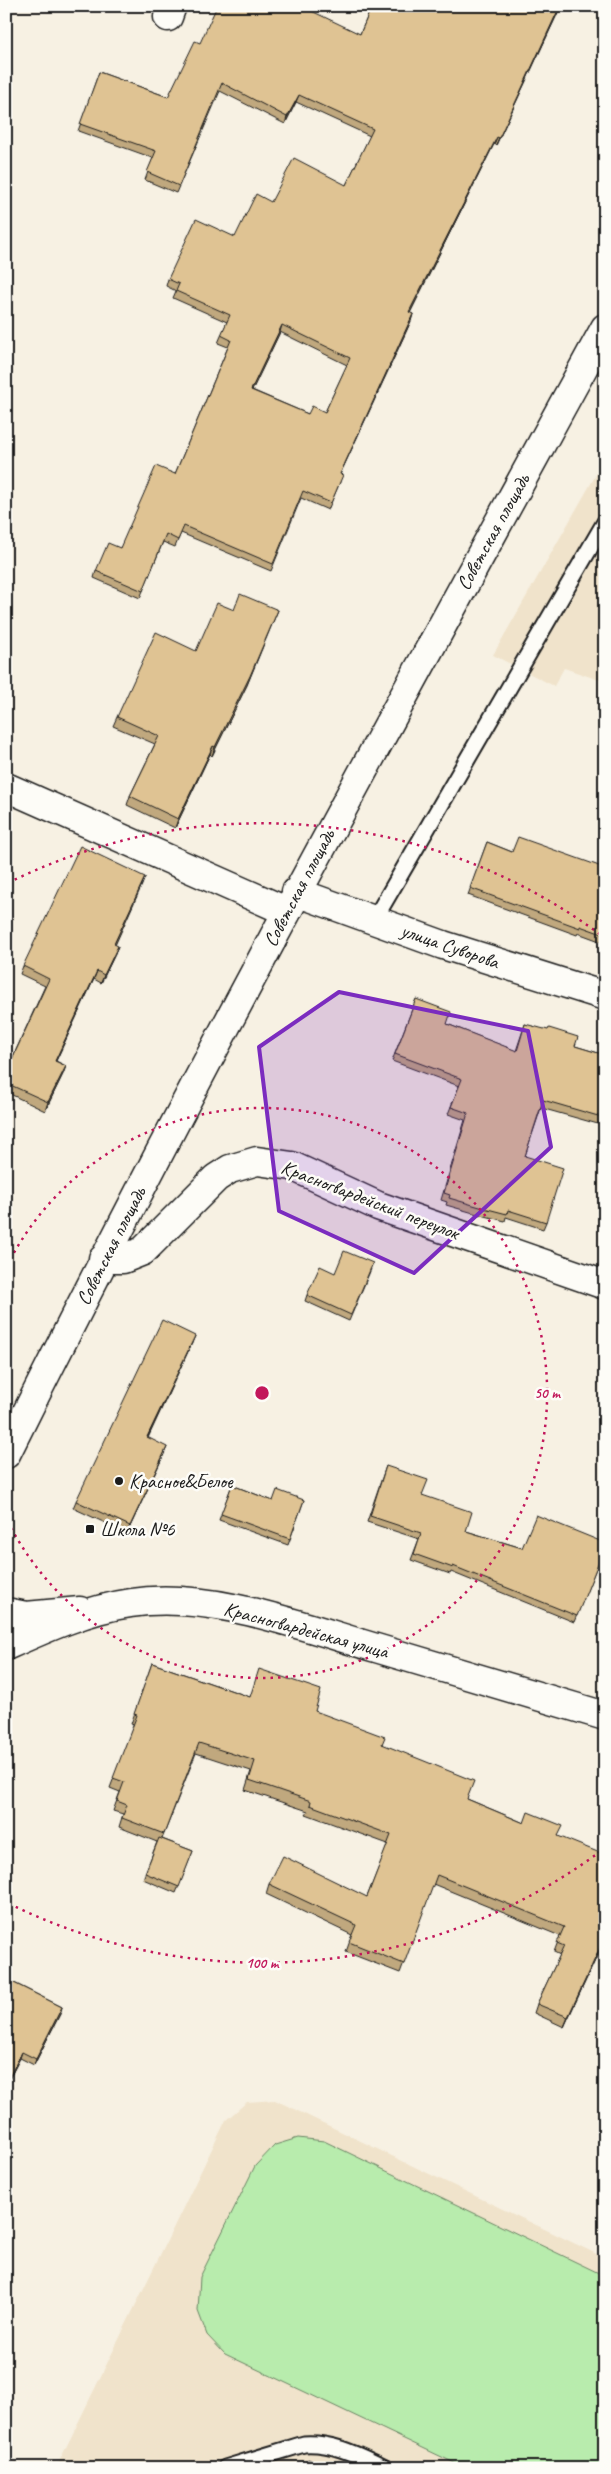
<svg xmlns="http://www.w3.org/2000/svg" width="611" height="2474" viewBox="0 0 611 2474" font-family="Caveat,sans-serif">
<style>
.built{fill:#f0e3cb}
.green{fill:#b8ecad;stroke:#6a8464}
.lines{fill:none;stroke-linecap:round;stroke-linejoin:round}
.service-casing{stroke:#1c1c1c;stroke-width:19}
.minor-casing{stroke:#1c1c1c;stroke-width:31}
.tertiary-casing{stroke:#1c1c1c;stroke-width:31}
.service{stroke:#fdfcf7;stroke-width:15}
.minor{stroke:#fdfcf7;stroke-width:28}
.tertiary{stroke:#fdfcf7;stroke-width:28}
.wall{fill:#c0a87e;stroke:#1c1c1c;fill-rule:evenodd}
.shaded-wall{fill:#9c8867;stroke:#1c1c1c}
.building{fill:#dfc393;stroke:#1c1c1c;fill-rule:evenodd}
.marked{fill:#7b2cbf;fill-opacity:0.2;stroke:#7b2cbf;stroke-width:4;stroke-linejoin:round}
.ring{fill:none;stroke:#c2185b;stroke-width:2.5;stroke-dasharray:2.5 5}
.poi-dot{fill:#1c1c1c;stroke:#fdfcf7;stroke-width:2}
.labels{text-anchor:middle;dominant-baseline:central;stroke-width:5;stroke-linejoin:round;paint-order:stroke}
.street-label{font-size:20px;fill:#1c1c1c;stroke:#fdfcf7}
.poi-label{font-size:20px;fill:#1c1c1c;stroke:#fdfcf7;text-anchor:start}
.centre{fill:#c2185b;stroke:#fdfcf7;stroke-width:2.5}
.ring-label{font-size:15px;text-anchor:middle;font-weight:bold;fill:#c2185b;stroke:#fdfcf7;stroke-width:5;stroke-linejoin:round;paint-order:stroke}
</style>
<rect width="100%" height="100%" fill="#f7f1e3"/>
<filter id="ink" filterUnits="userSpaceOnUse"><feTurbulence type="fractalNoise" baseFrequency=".02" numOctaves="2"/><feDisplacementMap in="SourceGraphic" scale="10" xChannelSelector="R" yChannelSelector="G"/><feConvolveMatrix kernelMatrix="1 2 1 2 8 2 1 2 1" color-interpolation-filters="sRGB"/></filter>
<g filter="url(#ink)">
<path class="built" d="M605 459V682L564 668 554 686 493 655Z
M275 2100 605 2258V2468H56L226 2120 247 2102Z"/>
<path class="green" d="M298 2138 324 2141 605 2276V2468H465L225 2354 207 2335 198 2311 200 2277 255 2166 275 2145Z"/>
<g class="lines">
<g class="service-casing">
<path id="service" d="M374 920 605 522
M225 2468 304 2444C334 2442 359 2456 385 2468"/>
</g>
<g class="minor-casing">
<path id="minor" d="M168 17 172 6
M6 787 286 911
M296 892 443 945 605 996
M103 1259H123L143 1251 216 1178 230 1169 257 1161 292 1166 378 1206 605 1285
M6 1454C195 1073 401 701 605 328
M6 1612 26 1616 80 1611"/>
</g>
<g class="tertiary-casing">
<path id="tertiary" d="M6 1646C46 1628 88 1609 131 1603 210 1591 301 1626 376 1648 452 1670 528 1693 605 1716"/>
</g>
<use href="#service" class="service"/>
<use href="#minor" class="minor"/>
<use href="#tertiary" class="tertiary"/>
</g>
<path class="wall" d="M372 6H561L496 145 494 144 410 313 413 314 411 321 340 474V482L328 510 301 498 271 571 181 533 175 547 163 542 140 598 94 578 96 571 120 548 175 474 228 347 218 343 227 322 173 298 176 291 166 286 168 279 235 237 271 202 346 185 370 136 296 102 285 124 220 91 176 193 145 180 153 158 78 131 99 72 168 97 200 43 360 34ZM280 332 347 365 325 412 308 414 252 390Z
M234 610 274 618 247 685 212 756 210 754 175 828 127 805 130 796 155 744 113 726 117 717 196 651Z
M487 842 512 852 605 873V943L578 933 577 935 468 895Z
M145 877 115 944V954L101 983 94 979 56 1061 66 1066 63 1074 45 1111 6 1092V1072L45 986 20 974 23 966Z
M416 999 447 1024 516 1051 525 1024 575 1046 605 1055V1126L541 1108 525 1156 546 1222 543 1229 506 1217 505 1221 477 1214 446 1205 447 1202 441 1200 465 1120 448 1114 459 1086 392 1061Z
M371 1269 349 1321 305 1301 307 1295 335 1273Z
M192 1343 148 1438 164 1454 127 1533 73 1508 76 1501Z
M386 1466 422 1495 466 1531 522 1548 604 1549 574 1622 451 1572 450 1574 411 1560 419 1539 367 1522Z
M232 1485 273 1501 304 1500 288 1545 219 1520Z
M152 1663 250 1697 315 1711 382 1744 467 1799 524 1823 559 1836 605 1939 564 2027 534 2013 537 2004 560 1955 554 1952 560 1936 433 1884 400 1973 346 1952 352 1935 266 1894 269 1884 367 1897 388 1844 306 1814 308 1811 245 1790 251 1771 196 1753 162 1839 193 1851 176 1893 143 1879 157 1842 119 1827 123 1814 113 1811 120 1792 110 1788 134 1725 131 1724Z
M6 1979 62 2007 60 2014 34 2065 20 2058 6 2085Z"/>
<path class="shaded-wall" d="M560 6H561L496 145 499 138Z
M299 95 296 102 285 124 287 117Z
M497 137 494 144 407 319 409 312Z
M413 314 411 321 337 481 340 474Z
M282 325 280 332 249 397 251 390Z
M278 610 247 685 212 756 215 747Z
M213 746 210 754 175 828 178 819Z
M145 877 142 885 112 952 114 944Z
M118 946 115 954 101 983 104 975Z
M97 971 94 979 52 1069 55 1061Z
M66 1066 63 1074 45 1111 48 1102Z
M195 1336 192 1343 144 1445 147 1437Z
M167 1447 164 1454 127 1533 130 1526Z
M605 1937V1939L564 2027 568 2017Z
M62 2007 60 2014 34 2065 36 2059Z
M22 2052 20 2058 6 2085V2083Z"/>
<path class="building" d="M217 6H301L360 34 372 6H560L499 138 497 137 409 312 413 314 340 474 343 475 331 503 303 491 273 564 184 526 178 540 166 534 143 591 96 571 108 543 120 548 156 466 175 474 231 340 221 335 230 315 176 291 179 284 168 279 196 219 235 237 256 194 271 202 294 158 346 185 373 129 299 95 287 117 222 83 179 186 147 172 156 151 80 124 99 72 168 97 195 41 200 43ZM282 325 350 358 325 412 312 406 308 414 251 390Z
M240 594 278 610 250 676 215 747 213 746 178 819 130 796 159 736 117 717 156 632 196 651 217 603 234 610Z
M6 665 12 668 6 679Z
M518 837 602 867 600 872 605 873V935L580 926V928L470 888 487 842 512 852Z
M80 846 145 877 114 944 118 946 104 975 97 971 55 1061 66 1066 48 1102 6 1083V1072L49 979 23 966Z
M416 999 451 1012 447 1024 517 1051 525 1024 548 1030 549 1028 578 1037 575 1046 605 1055V1118L543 1100 525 1156 563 1168 546 1222 508 1210 507 1214 480 1207 449 1198 450 1195 444 1193 468 1113 451 1107 462 1079 395 1054Z
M344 1251 373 1263 351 1315 307 1295 320 1266 335 1273Z
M162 1320 195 1336 147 1437 167 1447 130 1526 76 1501Z
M386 1466 428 1480 422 1495 472 1512 466 1531 522 1548 536 1515 605 1543V1546L577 1616 453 1566V1568L414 1554 421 1533 370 1516Z
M232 1485 273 1501 277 1490 304 1500 290 1539 221 1514Z
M152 1663 250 1697 259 1669 321 1690 315 1711 385 1737 382 1744 474 1781 467 1799 524 1823 528 1812 563 1826 558 1836 605 1855V1937L568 2017 537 2004 564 1946 557 1943 564 1927 437 1875 404 1964 349 1942 356 1925 269 1884 283 1856 367 1897 391 1835 310 1805 311 1801 249 1780 255 1761 199 1743 164 1834 122 1818 127 1805 117 1801 124 1782 113 1778 137 1715 134 1714Z
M159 1838 193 1851 179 1887 145 1873Z
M6 1979 62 2007 36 2059 22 2052 6 2083Z
M308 2459 328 2468H304Z"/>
</g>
<path class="marked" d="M339 992 528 1031 551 1147 414 1273 279 1211 259 1047Z"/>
<g class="ring">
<path d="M7 1266A285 285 0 1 1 7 1520"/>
<path d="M601 1851A570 570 0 0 1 8 1903M8 883A570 570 0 0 1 601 935"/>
</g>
<g class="poi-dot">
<circle cx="119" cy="1481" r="5"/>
<rect x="85" y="1524" width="10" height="10" rx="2.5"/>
</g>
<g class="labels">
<g class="street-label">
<text transform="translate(493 532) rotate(-61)">Советская площадь</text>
<text transform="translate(299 888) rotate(-62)">Советская площадь</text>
<text transform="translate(450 946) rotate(19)">улица Суворова</text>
<text transform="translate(370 1200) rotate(21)">Красногвардейский переулок</text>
<text transform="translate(111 1246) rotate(-63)">Советская площадь</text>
<text transform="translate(306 1630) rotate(15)">Красногвардейская улица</text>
</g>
<g class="poi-label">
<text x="129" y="1481">Красное&amp;Белое</text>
<text x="100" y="1529">Школа №6</text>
</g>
</g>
<circle cx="262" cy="1393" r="8" class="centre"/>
<g class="ring-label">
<text x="547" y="1398">50 m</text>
<text x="262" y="1968">100 m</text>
</g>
<rect width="611" height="2474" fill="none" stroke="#fdfcf7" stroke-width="25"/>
<rect x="12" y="12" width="586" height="2449" fill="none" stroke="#1c1c1c" stroke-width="2" filter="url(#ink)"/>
</svg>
